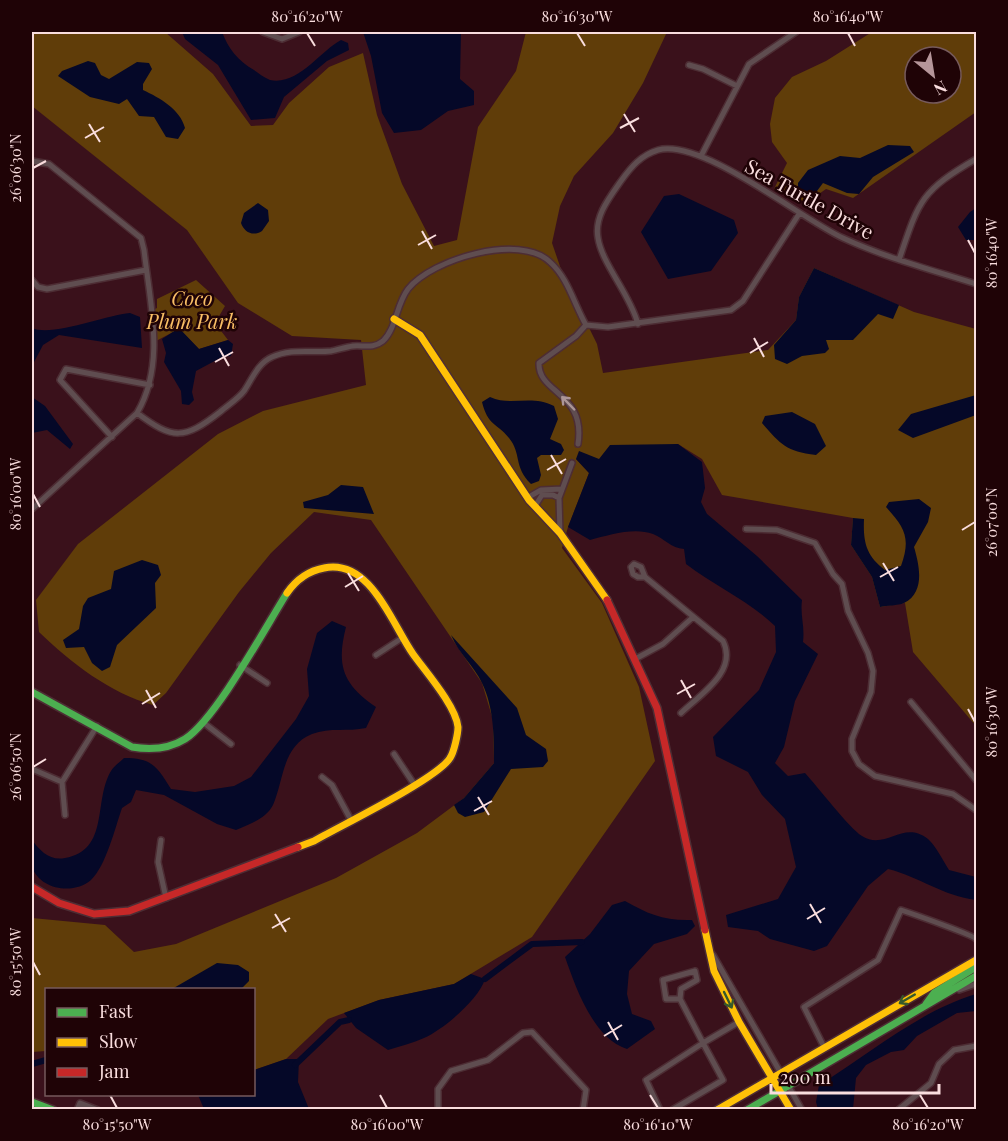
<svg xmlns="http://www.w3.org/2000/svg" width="1008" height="1141" viewBox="0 0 1008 1141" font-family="'Playfair Display',serif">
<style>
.green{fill:#603d09;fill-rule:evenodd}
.water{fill:#050828}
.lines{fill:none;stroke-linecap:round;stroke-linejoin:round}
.canal{stroke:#050828;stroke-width:6}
.street-casing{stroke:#4d2d34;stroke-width:8}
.fast-casing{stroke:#4d2d34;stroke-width:10}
.slow-casing{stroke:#4d2d34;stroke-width:10}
.jam-casing{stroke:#4d2d34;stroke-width:10}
.street{stroke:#5f4d50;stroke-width:5}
.fast{stroke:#4caf50;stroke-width:7}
.slow{stroke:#ffc107;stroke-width:7}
.jam{stroke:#c62828;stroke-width:7}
.oneway{stroke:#ac9597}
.oneway2{stroke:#36592b}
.ticks{fill:none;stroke:#f9ddde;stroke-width:2}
.labels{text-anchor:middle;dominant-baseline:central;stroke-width:5;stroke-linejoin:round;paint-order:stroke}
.street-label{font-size:20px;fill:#f9ddde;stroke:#1f0306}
.park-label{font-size:20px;font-style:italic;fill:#f9be65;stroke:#1f0306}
.neatline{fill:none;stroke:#f9ddde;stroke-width:2}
.ticks-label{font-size:15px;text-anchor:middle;fill:#f9ddde}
</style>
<rect width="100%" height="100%" fill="#3a111b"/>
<path class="green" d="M32 32H165L213 74 251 126 273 125 289 103 329 67 363 53 377 115 402 184 434 246 457 240 478 127 516 71 526 32H667L643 83 613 133 574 176 560 206 552 243 563 275 597 344 603 373 768 350 796 320 799 297 814 268 914 312 976 329V726L913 652 905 603 880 607 872 577 851 545 853 518 722 495 702 459 678 444 600 459H576L589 473 568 527 562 548 602 603 639 687 655 761 532 937 454 984 379 1000 328 1019 286 1059 254 1070V990H46V1051L32 1052V918L105 925 134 952 176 944 336 878 417 833 464 798 494 763 493 720 482 683 371 520 314 512 271 553 239 592 166 693 153 705C110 693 71 663 39 632L36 600 78 544 218 434 263 411 366 385 361 340 292 336 238 303 187 230 32 106Z
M872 32H976V112L853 198 826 189 806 203 774 189 787 163 772 142 770 124 775 98 792 77 826 61ZM915 57H951V93H915Z
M196 280 225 306 215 323 228 340 199 349 179 329 156 341 153 310 157 308V299Z"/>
<path class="water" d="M182 32H222C228 48 238 61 254 70 258 73 265 78 270 80 298 86 320 51 341 40L348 43 349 50 327 61 284 97 275 118 251 120 218 65 185 39Z
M363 32H461L460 79 474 91V105L448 111 421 130 394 133 382 113 371 56Z
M88 61 95 63 101 75 109 79 137 62 149 63 152 69 143 84V90C160 98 180 109 185 128L178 139 166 137 154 117 139 116 127 99 119 104 90 97 58 76 62 71Z
M888 145 910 146 914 152 873 177 859 194 847 193 823 183 811 199 798 193V183L808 170 840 156 860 158Z
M679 194 734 220 738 233 711 271 668 279 641 232 664 196Z
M258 203 268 210 269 221 262 231C253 237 244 232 241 223L244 213Z
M976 208V240H966L958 227 970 212Z
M814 268 899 305 893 319 878 314 853 340H826L829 349 825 353 802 356 787 364 775 359 774 345 796 320 799 297Z
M130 313 140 317 142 348 59 335 43 345 32 366V328C53 337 105 315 130 313Z
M179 328 199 349 228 340 233 344 231 356 222 357 196 371 192 392 194 400 189 405 182 404 181 391 164 362 166 353 162 339Z
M976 395V415L913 438 898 430 911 414Z
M32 397 45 406 73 444 70 449 47 430 32 433Z
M490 397C512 407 530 394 554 406L558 419 550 439 561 444 564 450 561 455H541L537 458 541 475 539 481 531 484C513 466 522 454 509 438 496 422 488 426 482 402Z
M792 412 815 424 826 446 816 455C786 451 781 445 762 423L765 416Z
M678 444 702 462 705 488 701 502 707 514 757 556 802 600C800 616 805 626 803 642L818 654 795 701 784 747 775 763 788 776 805 773C818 787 849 828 862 836 886 851 903 819 928 839 936 846 943 861 949 870L976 877V900C943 896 920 877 888 869L868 886 827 946 814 951 770 939 758 931 728 927 726 915 778 899 796 867 785 819 762 795 748 772 716 756 713 737 759 690 776 652 775 626C749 601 715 586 686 564L684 549C671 548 665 539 653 534 634 527 609 535 590 540L568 527 589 473 576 459 579 451 599 459 610 445Z
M341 485 363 487 374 514 304 508 303 502 328 495Z
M919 499 931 508 928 522 914 547C919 564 926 592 904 603 898 606 887 605 880 607L872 577 851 545 853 518 864 519C863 542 866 556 885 570L901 566C911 538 905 528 886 507L889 502Z
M142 560 158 565 161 575 155 583 156 608 117 645 110 667 102 671 92 663 84 647 66 648 63 640 79 629 83 606 88 598 111 589 114 571Z
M332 621 346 627C336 666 343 684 376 707L366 728C348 732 330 727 312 734 282 746 284 780 273 805 266 819 249 824 236 830L217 824 164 795 136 790 131 802 122 808C115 828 106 866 91 880 74 895 40 890 32 867 29 860 31 848 32 840 40 851 50 861 65 858 110 850 93 801 111 771 114 766 120 762 124 758 153 758 157 767 171 789L195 792 234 786 251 777 296 719 309 696 307 669 317 633Z
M451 635 517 708 526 735 546 749 548 761 543 767 511 769 484 812 465 817 458 813 454 805 464 798 494 763C494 736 494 708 482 683 474 666 459 654 451 635Z
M625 901C648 914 664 921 692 920L695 926 687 934 654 944 629 971 627 994 632 1014 651 1021 655 1029 627 1049C593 1038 576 988 565 957L590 934 612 905Z
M217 963 238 965 249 972V981L242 988 172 989Z
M471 974 485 979C479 999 443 1030 424 1038 413 1043 400 1046 388 1050L356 1028 344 1013 379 1000 454 984Z
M976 994V1011L957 1013 917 1036 904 1050 891 1052 866 1065 856 1078 853 1109H818L816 1102 819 1085C870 1054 919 1011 976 994Z
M286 1059H299L298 1082 309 1109H204L198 1095 254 1094V1070Z"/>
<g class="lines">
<path class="canal" d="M485 979 532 944 582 942
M32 1064 46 1060
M295 1065 340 1022 349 1020"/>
<g class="street-casing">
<path id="street" d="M263 32 282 39 299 32
M689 65 703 69 737 86
M701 156 749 64 796 32
M32 161 49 164 141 238 144 250C150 304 166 364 137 413L32 509
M899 260C919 200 921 191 976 159
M32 280 38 287 47 289 146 270
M638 324C630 294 602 264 598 238 594 217 609 198 621 181 631 167 641 155 658 150 702 138 801 219 843 238 886 258 932 270 976 284
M586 325 608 327 731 310 743 301 799 214
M137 413C173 440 184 440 220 412 228 405 238 399 244 391 252 379 258 363 272 357 291 348 311 353 331 351 338 350 345 347 353 346 364 345 373 349 383 341 396 329 396 305 408 289 432 259 520 233 550 262 568 278 574 304 586 325L576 336 539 363C538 394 586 392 578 444
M112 437 60 380 66 369 150 385
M527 498 541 490 562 489
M535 506 542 495H553L559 498
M746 529 777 530 815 543 833 574 842 584 848 611 868 653 873 671 871 692 852 739V751L859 764 875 776 953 794 976 810
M560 533 559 498 572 463
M645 577H638L633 574 631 567 634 564 641 567 645 577 723 641C738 671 701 694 681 713
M376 655 402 638
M637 658 663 644 692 618
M240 665 267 683
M911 702 976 780
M204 723 231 744
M394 754 414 784
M32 769 62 782
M322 777 332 785 351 820
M65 815 62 782 97 726
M161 840 158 862 166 898
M713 955 802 1110
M959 990 976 984
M824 1047 804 1007 878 960 901 910C913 914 973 935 976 939
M77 1110 80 1103 98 1110
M438 1110V1089L451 1071 488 1060 523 1033 532 1032 586 1090 583 1110
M660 1110 646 1080 703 1043 680 999 681 989 697 980 695 971 663 980 666 999H680
M672 1110 723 1080 703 1043 739 1022
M898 1110 931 1083 939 1064 954 1050 976 1046"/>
</g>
<g class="fast-casing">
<path id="fast" d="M32 692 132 747C150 750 169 749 185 739 216 719 265 628 287 593
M926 1004 934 993 976 967
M32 1102 53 1110
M747 1110 976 976"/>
</g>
<g class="slow-casing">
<path id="slow" d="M394 319 420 335 529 500 560 533 607 600
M287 593C296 580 308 571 324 568 370 558 392 624 413 654 425 671 456 706 458 727 458 734 454 752 450 758 437 779 340 826 314 841L298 847
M705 930 714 971 739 1022 791 1110
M717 1110 976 960"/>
</g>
<g class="jam-casing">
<path id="jam" d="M607 600 657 708 705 930
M32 887 59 903 94 914 129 911 298 847"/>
</g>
<use href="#street" class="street"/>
<use href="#fast" class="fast"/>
<use href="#slow" class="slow"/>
<use href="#jam" class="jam"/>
</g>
<defs><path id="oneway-shaft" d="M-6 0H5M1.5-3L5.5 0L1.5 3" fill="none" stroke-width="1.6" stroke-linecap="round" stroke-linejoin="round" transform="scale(1.5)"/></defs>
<use class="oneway" href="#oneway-shaft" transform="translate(568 403) rotate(-134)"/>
<g class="oneway2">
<use href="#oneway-shaft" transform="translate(907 999) rotate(150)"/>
<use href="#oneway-shaft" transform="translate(728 1000) rotate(64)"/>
</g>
<path class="ticks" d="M307 33 315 46M577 33 585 46M848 33 855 46M624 114 635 132M89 124 100 142M620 128 639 118M85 138 104 127M33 168 46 161M422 231 432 249M968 240 975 253M418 245 436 235M754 338 764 357M219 348 229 366M750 353 768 342M215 362 233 352M551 455 562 474M547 470 566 459M33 494 40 507M962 530 975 522M883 563 894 581M348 573 359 591M880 577 898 567M345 587 363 576M681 680 691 698M146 690 156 708M677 694 695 684M142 704 160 693M968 709 975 722M33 767 46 759M478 797 489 815M474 811 492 801M810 904 821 923M275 914 286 932M807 919 825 908M272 928 290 918M33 962 40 975M608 1022 618 1040M604 1036 622 1025M110 1095 117 1108M380 1095 387 1108M650 1095 658 1108M920 1095 928 1108"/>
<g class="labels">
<g class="street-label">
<text transform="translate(810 198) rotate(29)">Sea Turtle Drive</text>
</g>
<g class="park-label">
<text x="192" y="297">Coco<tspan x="192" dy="23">Plum Park</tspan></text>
</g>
</g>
<rect width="1008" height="1141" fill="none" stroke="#1f0306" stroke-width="66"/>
<rect x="45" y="988" width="210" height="108" fill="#1f0306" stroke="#765a5c" stroke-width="1.5"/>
<rect x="57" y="1008" width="30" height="9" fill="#4caf50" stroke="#765a5c" stroke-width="1.5"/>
<text x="99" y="1018" font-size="18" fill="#f9ddde">Fast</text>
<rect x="57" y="1038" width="30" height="9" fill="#ffc107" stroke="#765a5c" stroke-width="1.5"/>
<text x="99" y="1048" font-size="18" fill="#f9ddde">Slow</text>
<rect x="57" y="1068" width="30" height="9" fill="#c62828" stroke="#765a5c" stroke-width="1.5"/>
<text x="99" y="1078" font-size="18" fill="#f9ddde">Jam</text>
<g transform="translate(933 75) rotate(150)"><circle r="28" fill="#1f0306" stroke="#765a5c" stroke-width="1.5"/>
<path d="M0-4.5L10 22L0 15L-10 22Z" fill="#b6969a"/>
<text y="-9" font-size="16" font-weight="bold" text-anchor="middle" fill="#f9ddde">N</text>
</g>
<path d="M771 1084v9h168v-9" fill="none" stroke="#f9ddde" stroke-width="3"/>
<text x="780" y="1084" font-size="18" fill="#f9ddde" stroke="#1f0306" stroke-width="4.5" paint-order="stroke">200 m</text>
<rect x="33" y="33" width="942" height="1075" class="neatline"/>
<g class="ticks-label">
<text x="307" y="22">80°16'20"W</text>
<text x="577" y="22">80°16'30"W</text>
<text x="848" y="22">80°16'40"W</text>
<text transform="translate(16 168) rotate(-90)" y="5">26°06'30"N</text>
<text transform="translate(992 253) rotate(-90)" y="5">80°16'40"W</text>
<text transform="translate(16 494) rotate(-90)" y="5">80°16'00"W</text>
<text transform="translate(992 522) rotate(-90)" y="5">26°07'00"N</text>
<text transform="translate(992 722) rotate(-90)" y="5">80°16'30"W</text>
<text transform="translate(16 767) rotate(-90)" y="5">26°06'50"N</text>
<text transform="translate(16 962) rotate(-90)" y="5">80°15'50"W</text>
<text x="117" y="1130">80°15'50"W</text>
<text x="387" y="1130">80°16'00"W</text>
<text x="658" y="1130">80°16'10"W</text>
<text x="928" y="1130">80°16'20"W</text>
</g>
</svg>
